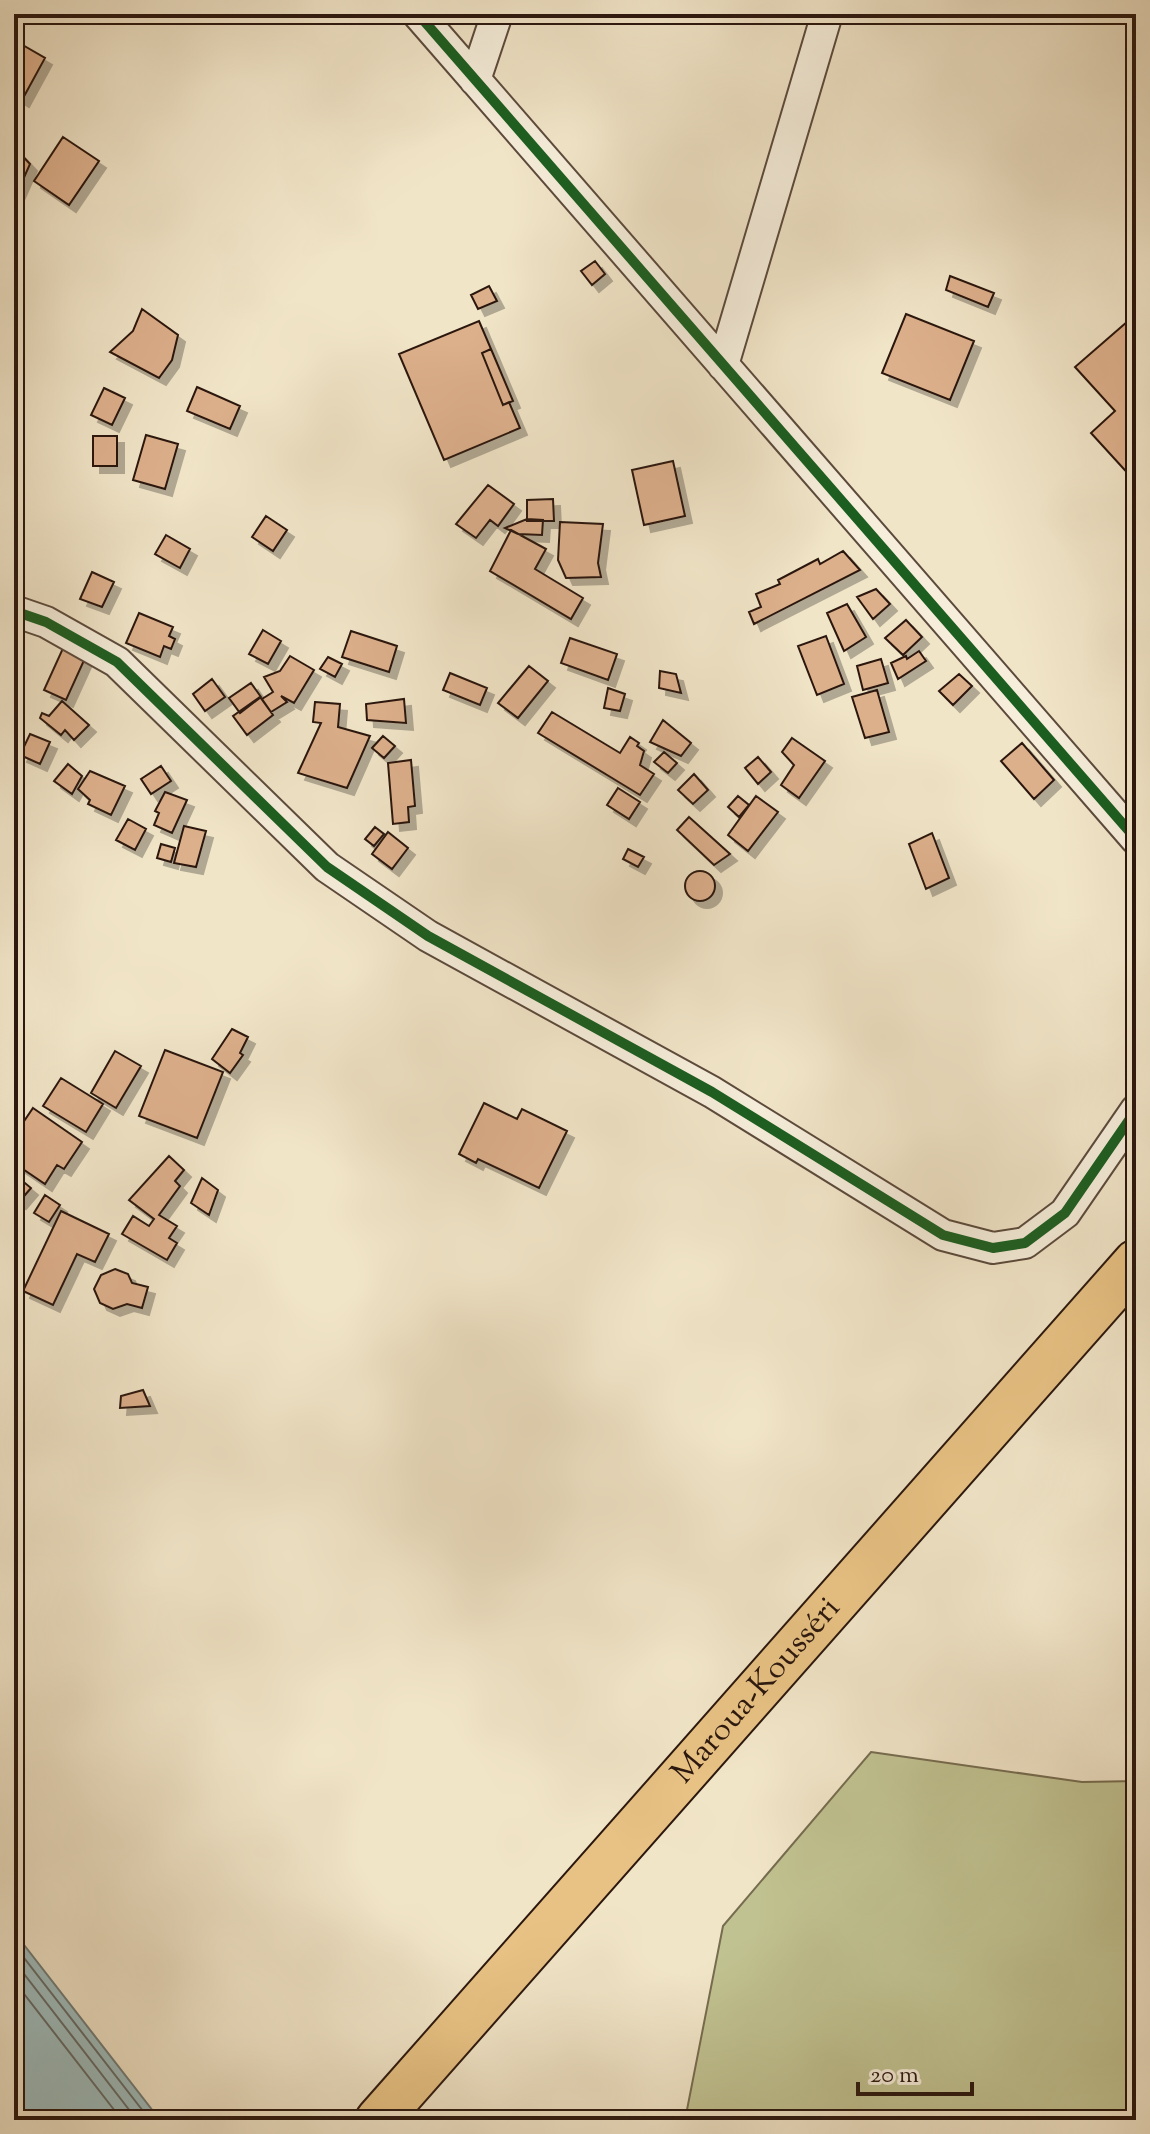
<svg xmlns="http://www.w3.org/2000/svg" width="1150" height="2134" viewBox="0 0 1150 2134" font-family="'Sorts Mill Goudy',serif">
<style>
.green{fill:#c1c291;stroke:#766c50;stroke-width:2}
.water{fill:#9ebdbe;stroke:#707b78;stroke-width:2}
.lines{fill:none;stroke-linecap:round;stroke-linejoin:round}
.shore{stroke:#646a66;stroke-width:2}
.building{fill:#ddb08c;stroke:#2b170e;stroke-width:2;filter:url(#shadow)}
.street-casing{stroke:#5c4a3c;stroke-width:34}
.highway-casing{stroke:#2b170e;stroke-width:48}
.street{stroke:#f6eedb;stroke-width:30}
.highway{stroke:#e8c284;stroke-width:44}
.cycleway-casing{stroke:#f6eedb;stroke-width:15}
.cycleway{stroke:#1b5e20;stroke-width:10}
.labels{text-anchor:middle;dominant-baseline:central;stroke-width:7;stroke-linejoin:round;paint-order:stroke}
.street-label{font-size:32px;fill:#2b170e;stroke:#f6eedb}
</style>
<defs>
<filter id="shadow"><feDropShadow dx="7" dy="7" stdDeviation="0" flood-color="#0004"/></filter>
</defs>
<rect width="100%" height="100%" fill="#f1e5c8"/>
<filter id="stains"><feTurbulence type="fractalNoise" baseFrequency=".0025" numOctaves="4"/><feColorMatrix values="0 0 0 0 .2 0 0 0 0 .09 0 0 0 0 .02 0 0 0 .5 -.17"/></filter>
<radialGradient id="worn" r=".72"><stop offset=".6" stop-color="#630" stop-opacity="0"/><stop offset="1" stop-color="#630" stop-opacity=".3"/></radialGradient>
<path class="green" d="M871 1752 1082 1782 1136 1781V2120H685L723 1926Z"/>
<path class="water" d="M14 1932 160 2120H14Z"/>
<g class="lines">
<path class="shore" d="M14 1945 150 2120
M14 1961 137 2120
M14 1981 122 2120"/>
</g>
<path class="building" d="M14 40 45 58 22 100 14 95Z
M63 137 99 161 69 205 34 181Z
M14 147 30 164 14 200Z
M595 261 605 274 592 285 581 271Z
M950 276 994 293 988 307 946 290Z
M489 286 497 301 478 309 471 295Z
M142 309 178 335 172 360 159 378 110 352 133 331Z
M906 314 974 341 950 400 882 373Z
M1135 315 1136 476 1133 479 1091 433 1115 411 1075 367Z
M479 321 491 349 482 353 503 405 509 402 520 428 444 460 399 354Z
M491 349 513 401 503 405 482 353Z
M197 387 240 406 230 429 187 411Z
M104 388 125 398 112 425 91 415Z
M146 435 178 444 165 489 133 480Z
M93 436H117V466H93Z
M673 461 685 516 644 525 632 470Z
M488 485 514 504 498 526 490 520 476 538 456 524Z
M553 499 554 521H527V500Z
M266 516 287 530 273 551 252 537Z
M527 519 543 520 542 535 518 534 505 528Z
M560 522 603 524 598 563 601 577 566 578 558 560Z
M511 530 546 549 535 569 583 598 571 619 490 571Z
M166 535 190 549 180 568 155 554Z
M843 551 860 570 754 624 749 612 761 607 756 594 780 584 778 580 818 559 820 564Z
M92 572 114 582 102 607 80 599Z
M876 589 890 604 873 619 857 597Z
M847 604 866 637 844 651 827 613Z
M139 613 173 627 169 636 175 639 171 649 164 646 160 657 126 643Z
M906 620 922 637 903 655 885 638Z
M263 630 281 641 268 664 249 654Z
M351 631 397 646 389 672 342 657Z
M826 636 844 684 817 695 798 646Z
M570 638 617 654 608 680 561 663Z
M64 646 86 656 66 700 44 690Z
M919 651 926 661 898 679 891 663 906 656 907 659Z
M290 656 314 670 294 703 281 696 287 702 271 712 262 699 273 692 264 677 280 671Z
M328 657 342 664 335 677 320 669Z
M881 659 888 683 863 690 857 666Z
M529 666 548 681 518 718 498 703Z
M660 671 676 674 681 693 659 688Z
M450 673 487 688 480 705 443 690Z
M959 674 972 686 953 705 939 691Z
M212 679 225 697 205 711 193 694Z
M251 683 261 697 240 713 229 698Z
M608 688 625 694 620 711 604 708Z
M877 690 889 732 865 738 852 697Z
M260 697 273 715 247 735 233 716Z
M404 699 406 723 367 720 366 704Z
M62 701 89 725 74 740 65 730 61 735 40 718 42 713 49 716Z
M315 702 340 704 338 727 370 736 347 788 298 773 321 723 313 722Z
M552 712 620 753 630 737 639 743 637 746 644 751 640 765 654 774 640 795 538 733Z
M663 720 691 743 681 756 650 742Z
M30 734 50 742 40 764 20 755Z
M383 736 395 746 384 758 372 748Z
M792 738 825 761 799 798 781 785 794 765 782 752Z
M1022 743 1054 780 1034 799 1001 761Z
M664 752 677 763 668 773 654 762Z
M758 757 771 772 758 784 745 768Z
M411 760 415 806 408 807 409 822 393 824 388 763Z
M68 764 82 776 72 794 54 781Z
M161 766 171 781 151 794 141 779Z
M90 771 125 786 111 815 88 804 90 800 78 789Z
M694 774 708 790 693 804 678 790Z
M618 788 640 802 629 819 607 805Z
M165 792 187 800 172 833 154 825 159 813 155 811Z
M738 796 749 805 739 817 728 807Z
M756 796 778 812 748 851 728 835Z
M689 817 730 854 714 865 677 830Z
M128 819 146 829 135 850 116 840Z
M184 826 206 831 196 867 174 863Z
M375 827 384 834 374 846 365 839Z
M388 832 408 848 392 869 372 854Z
M932 833 949 878 926 889 909 844Z
M161 844 175 848 171 862 157 858Z
M628 849 644 857 638 867 623 859Z
M685 886a15 15 0 1 1 30 0a15 15 0 1 1-30 0Z
M232 1029 248 1037 240 1053 243 1055 230 1073 212 1059Z
M165 1050 223 1072 197 1138 139 1116Z
M115 1051 141 1066 116 1108 91 1093Z
M61 1078 103 1104 86 1132 43 1106Z
M484 1103 517 1119 522 1109 567 1131 539 1188 478 1159 476 1163 459 1154Z
M33 1108 82 1142 64 1169 57 1165 45 1184 14 1163V1136Z
M169 1156 184 1170 175 1181 180 1186 159 1215 177 1226 169 1238 177 1243 167 1260 122 1234 133 1216 149 1226 154 1219 129 1200Z
M14 1174 31 1188 19 1202 14 1198Z
M202 1178 218 1190 209 1215 191 1203Z
M45 1195 60 1205 49 1222 34 1213Z
M61 1211 109 1234 95 1262 77 1254 53 1305 23 1291Z
M115 1269 128 1274 132 1283 148 1287 142 1308 127 1304 113 1309 100 1303 94 1289 101 1275Z
M143 1390 150 1406 120 1408 121 1396Z"/>
<g class="lines">
<g class="street-casing">
<path id="street" d="M418 14 1136 839
M475 80 497 14
M723 365 827 14
M14 611 46 622 117 662 327 867 428 936 712 1092 943 1235 993 1248 1025 1243 1065 1213 1136 1110"/>
</g>
<g class="highway-casing">
<g id="highway">
<path id="s1" d="M378 2120 1136 1262"/>
</g>
</g>
<use href="#street" class="street"/>
<use href="#highway" class="highway"/>
<g class="cycleway-casing">
<path id="cycleway" d="M418 14 1136 839
M14 611 46 622 117 662 327 867 428 936 712 1092 943 1235 993 1248 1025 1243 1065 1213 1136 1110"/>
</g>
<use href="#cycleway" class="cycleway"/>
</g>
<g class="labels">
<g class="street-label">
<text stroke="none"><textPath href="#s1" startOffset="572">Maroua-Kousséri</textPath></text>
</g>
</g>
<rect width="1150" height="2134" fill="none" stroke="#f1e5c8" stroke-width="48"/>
<rect x="16" y="16" width="1118" height="2102" fill="none" stroke="#2b170e" stroke-width="4"/>
<rect x="24" y="24" width="1102" height="2086" fill="none" stroke="#2b170e" stroke-width="2"/>
<path d="M858 2082v12h114v-12" fill="none" stroke="#2b170e" stroke-width="4"/>
<text x="870" y="2082" font-size="24" fill="#2b170e" stroke="#f6eedb" stroke-width="6" paint-order="stroke">20 m</text>
<rect width="100%" height="100%" filter="url(#stains)"/>
<rect width="100%" height="100%" fill="url(#worn)"/>
</svg>
